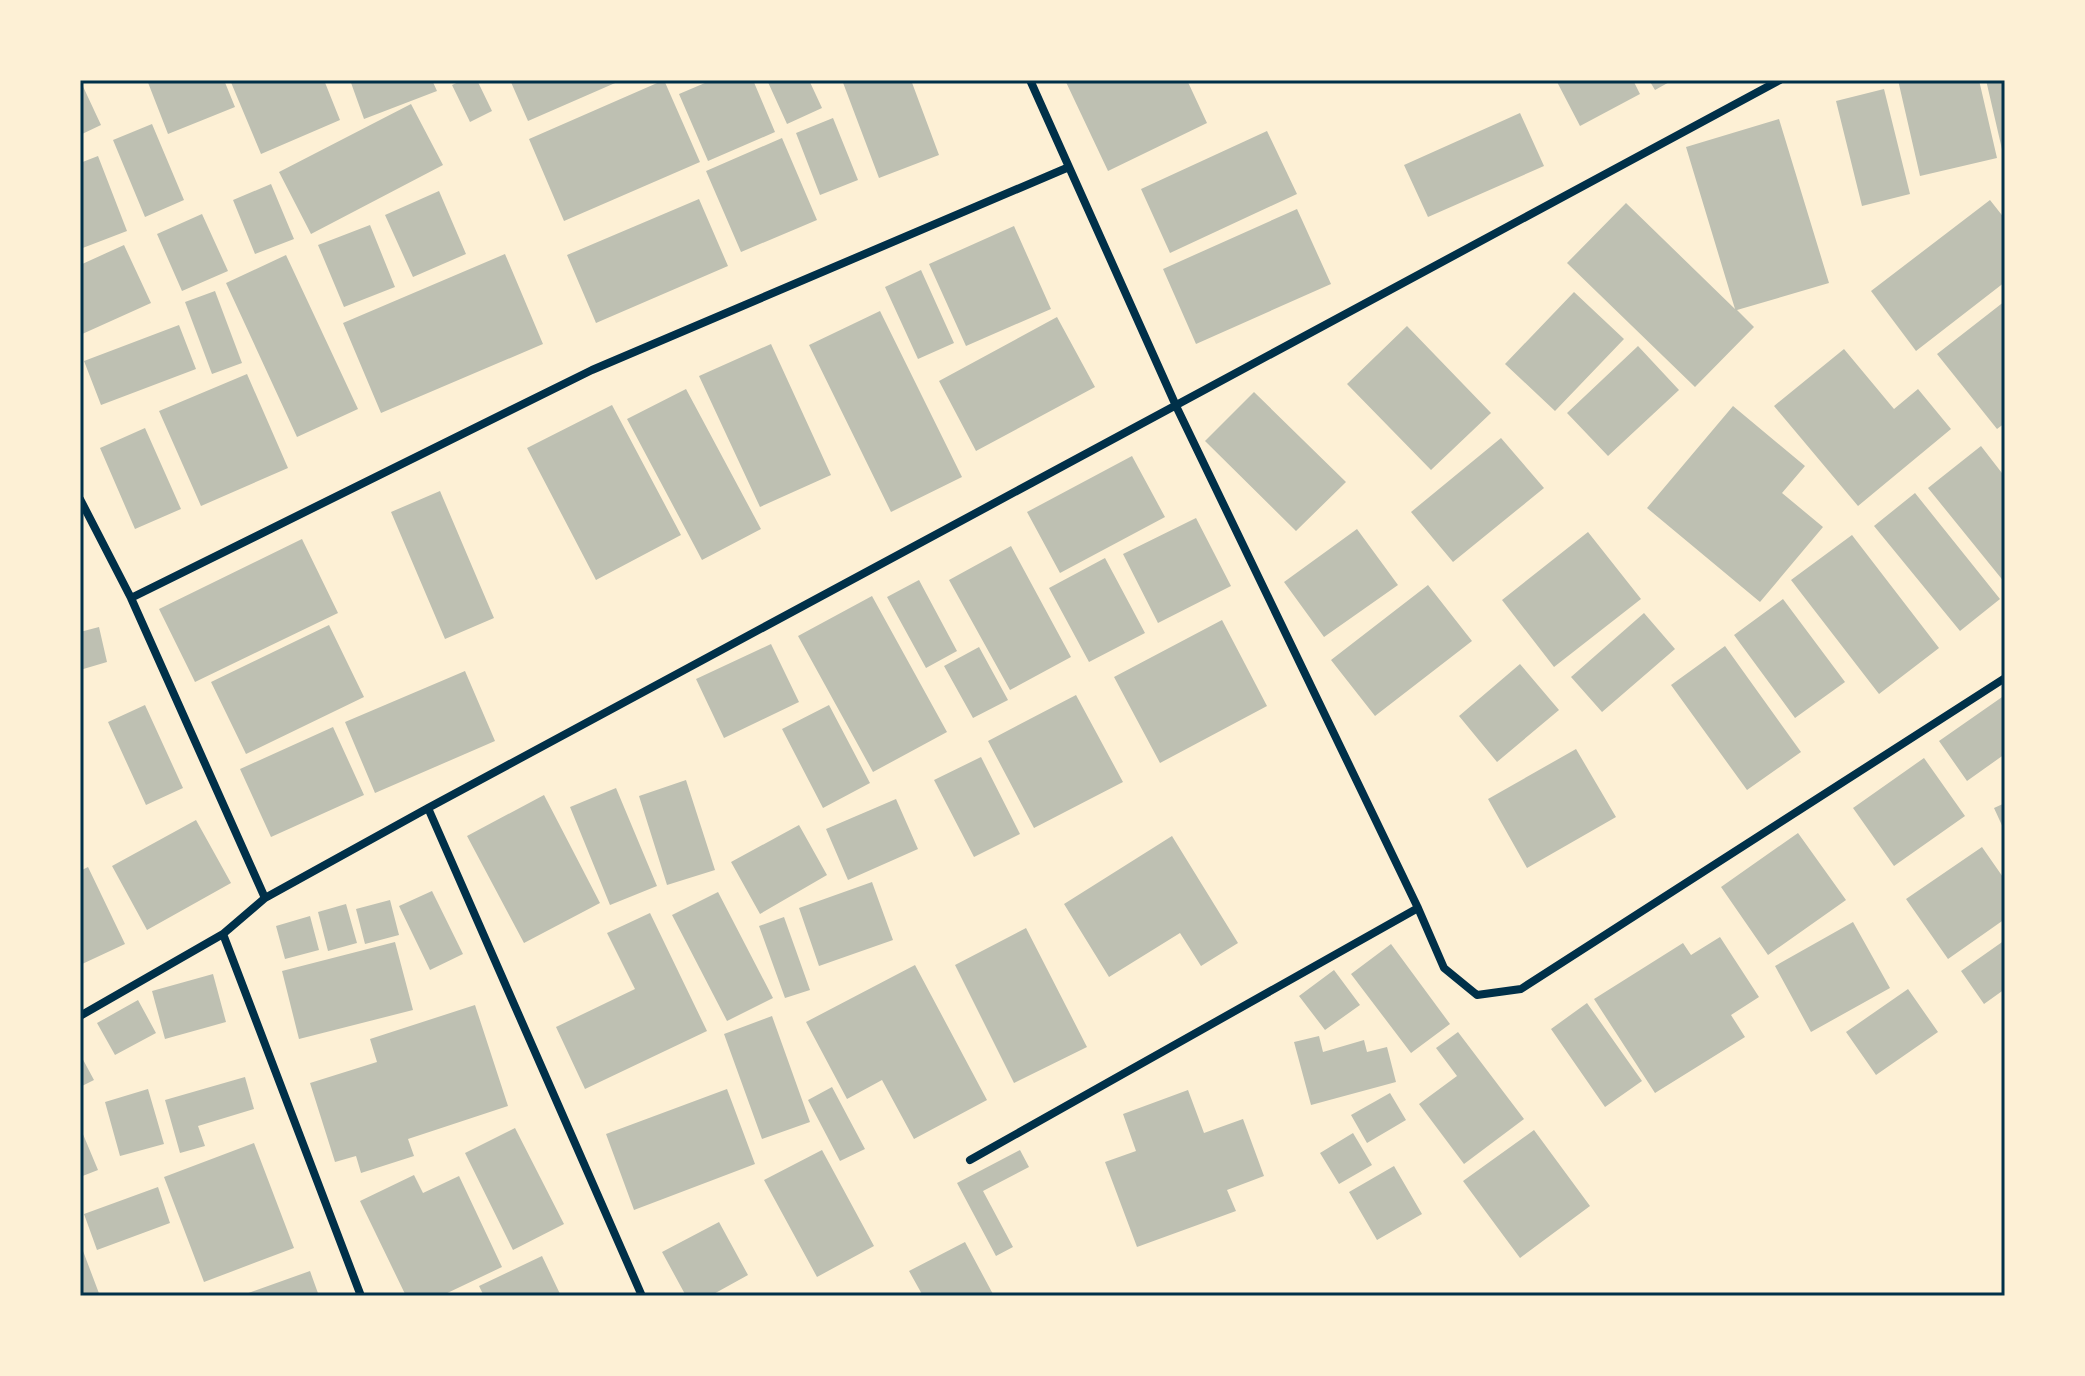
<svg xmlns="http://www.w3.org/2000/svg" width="2085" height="1376" viewBox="0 0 2085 1376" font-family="'Roboto Serif',serif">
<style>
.building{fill:#bec0b2}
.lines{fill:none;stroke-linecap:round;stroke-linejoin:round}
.minor{stroke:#003049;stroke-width:8}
.neatline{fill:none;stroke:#003049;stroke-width:3}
</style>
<rect width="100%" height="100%" fill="#fdf0d5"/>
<path class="building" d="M80 80 101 125 80 135Z
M147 80H224L235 107 168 134Z
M230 80H324L340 120 261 154Z
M350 80H432L437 91 364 119Z
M463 80H477L492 111 470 122 452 85Z
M510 80H622L528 121Z
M664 80 700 162 564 221 529 139Z
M712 80H753L775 132 708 161 679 94Z
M767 80H809L822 108 787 124Z
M842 80H911L939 155 879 178Z
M1065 80H1187L1207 123 1108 171Z
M1556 80H1633L1640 94 1580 126Z
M1649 80H1673L1655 90Z
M1898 80H1979L1997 158 1920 176Z
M1986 80H2005V158H2004Z
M1884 89 1910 194 1862 206 1836 101Z
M411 104 443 165 311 234 279 172Z
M1520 113 1544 166 1428 217 1404 165Z
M833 118 858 180 820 195 796 133Z
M1779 119 1829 283 1737 310 1754 327 1695 387 1567 263 1626 203 1735 309 1686 147Z
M152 124 184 200 145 217 113 140Z
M1267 131 1297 194 1170 253 1141 189Z
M782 138 817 220 741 252 706 171Z
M98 156 127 231 80 249V163Z
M271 184 294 239 255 254 233 200Z
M439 191 466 254 413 277 385 215Z
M699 199 728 266 596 323 567 255Z
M1990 200 2005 219V282L1916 351 1871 291Z
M1297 209 1331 284 1196 344 1163 269Z
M202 214 228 271 182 291 157 234Z
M370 225 395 287 344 307 318 245Z
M1014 226 1051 309 966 346 929 264Z
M124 245 151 303 80 335V265Z
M505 254 543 344 381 413 343 323Z
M286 255 358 409 297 437 226 283Z
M921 270 954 343 918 359 885 287Z
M215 291 242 363 212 374 185 302Z
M1574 292 1624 339 1555 411 1505 364Z
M2005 301V423L1997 429 1937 354Z
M880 311 962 477 891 512 809 345Z
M1057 317 1095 387 976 451 939 381Z
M179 325 196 369 101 405 84 361Z
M1407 326 1491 413 1431 470 1347 384Z
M771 344 831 475 760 507 699 376Z
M1638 346 1679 390 1608 456 1567 413Z
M1844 349 1894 409 1918 389 1951 429 1858 506 1774 406Z
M247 374 288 468 201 506 159 411Z
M686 389 761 529 702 560 627 419Z
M1254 392 1346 482 1296 531 1205 441Z
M612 405 681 535 596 580 527 448Z
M1733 406 1805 466 1782 493 1823 527 1760 602 1647 508Z
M145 428 181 509 135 529 100 448Z
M1501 438 1544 488 1453 562 1411 512Z
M1981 446 2005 477V583L1928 488Z
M1132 456 1165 517 1060 573 1027 512Z
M440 491 494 618 445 639 391 512Z
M1915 493 2000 599 1960 631 1874 526Z
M1196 518 1231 586 1158 623 1123 554Z
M1357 529 1398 585 1324 637 1284 582Z
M1588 532 1641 599 1554 667 1502 600Z
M1852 535 1939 648 1879 694 1791 580Z
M302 539 338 613 195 682 159 609Z
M1011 546 1071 657 1010 690 949 580Z
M1105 558 1145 633 1089 662 1049 588Z
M919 580 957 651 926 668 887 597Z
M1428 585 1472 641 1375 716 1331 660Z
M872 596 947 732 873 772 798 636Z
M1783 599 1845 682 1795 718 1734 635Z
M1644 613 1675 649 1602 712 1571 677Z
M1222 620 1267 706 1160 763 1114 677Z
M329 625 364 697 246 754 211 682Z
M99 627 107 662 80 670V632Z
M771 644 799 702 724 738 696 679Z
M1725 646 1801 752 1747 790 1671 685Z
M979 647 1008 700 973 718 944 666Z
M1520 664 1559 710 1497 762 1459 716Z
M465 671 495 741 375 793 345 722Z
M1076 695 1123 782 1034 828 988 741Z
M2005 695V754L1967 781 1939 741Z
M145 705 183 788 146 805 108 722Z
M829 705 870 783 823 808 782 729Z
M333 727 364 795 271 837 240 769Z
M1576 749 1616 817 1527 868 1488 799Z
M981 757 1020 834 974 857 934 780Z
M1924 758 1965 816 1894 866 1853 808Z
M686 780 715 870 667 885 639 796Z
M616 788 657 886 610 905 570 807Z
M544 795 600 903 524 943 467 836Z
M896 799 918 849 848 880 826 829Z
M2005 803V832L1994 808Z
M196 820 231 883 147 930 112 866Z
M799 825 827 875 760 914 731 862Z
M1798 833 1846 900 1768 955 1721 887Z
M1172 836 1238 943 1201 966 1180 933 1109 977 1064 904Z
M1982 847 2005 880V919L1948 959 1906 899Z
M88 867 125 944 80 965V871Z
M872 882 893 940 819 966 799 908Z
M432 891 463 954 430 970 399 906Z
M718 892 773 998 727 1021 672 915Z
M390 900 399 935 365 944 356 909Z
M346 904 357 943 328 951 318 912Z
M650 913 707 1031 585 1089 556 1027 635 989 607 933Z
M310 916 319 950 285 959 276 926Z
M784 917 810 990 785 998 759 926Z
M1853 922 1890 988 1811 1032 1775 966Z
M1026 928 1087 1047 1014 1083 955 965Z
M1720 937 1759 997 1731 1015 1745 1037 1655 1093 1594 999 1683 943 1691 955Z
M2005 940V989L1984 1004 1961 971Z
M395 942 413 1010 299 1039 282 971Z
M1391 944 1450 1024 1411 1053 1351 974Z
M915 965 987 1100 914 1139 882 1080 847 1099 806 1022Z
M1334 970 1360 1005 1325 1030 1299 996Z
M213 974 226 1022 165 1039 152 991Z
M1908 989 1938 1032 1876 1075 1846 1032Z
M138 1000 156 1033 115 1055 97 1023Z
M1587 1003 1642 1081 1605 1107 1551 1029Z
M475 1005 508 1106 408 1139 414 1156 361 1173 356 1156 335 1162 310 1083 377 1062 370 1039Z
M772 1016 810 1122 762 1139 724 1034Z
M1458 1032 1524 1119 1464 1164 1419 1104 1457 1076 1436 1048Z
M1319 1036 1323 1052 1364 1040 1367 1052 1387 1047 1396 1082 1311 1105 1294 1042Z
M80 1054 94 1080 80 1087Z
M245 1077 254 1109 198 1126 205 1146 180 1153 165 1100Z
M832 1087 865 1149 840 1161 808 1100Z
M148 1089 164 1144 120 1156 105 1102Z
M727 1089 755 1164 634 1210 606 1134Z
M1188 1090 1204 1133 1243 1119 1264 1176 1227 1190 1236 1211 1137 1247 1105 1162 1136 1151 1123 1114Z
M1390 1093 1406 1120 1367 1143 1351 1115Z
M80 1127 98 1170 80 1177Z
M515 1128 564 1224 513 1250 465 1153Z
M1534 1130 1590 1206 1520 1258 1463 1181Z
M1353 1133 1372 1165 1339 1184 1320 1153Z
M254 1143 294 1248 204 1282 164 1177Z
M822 1150 874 1246 817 1277 764 1180Z
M1020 1150 1029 1167 983 1191 1013 1247 996 1256 957 1183Z
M1394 1166 1422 1214 1377 1240 1349 1192Z
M414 1175 423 1193 459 1176 502 1267 441 1296H406L360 1201Z
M158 1187 170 1223 97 1250 84 1214Z
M719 1222 748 1275 710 1296H686L662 1252Z
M965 1242 994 1296H923L909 1271Z
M80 1243 100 1296H80Z
M542 1256 561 1296H484L479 1286Z
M310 1271 319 1296H240Z"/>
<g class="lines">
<path class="minor" d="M1030 80 1177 408 1418 908 1444 968 1477 995 1521 989 2005 678
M80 499 131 598 265 898
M131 598 592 370 1069 167
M428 808 642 1296
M223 934 361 1296
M80 1016 223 934 265 898 428 808 1780 80
M970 1160 1418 908"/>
</g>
<rect width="2085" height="1376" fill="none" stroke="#fdf0d5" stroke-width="164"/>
<rect x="82" y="82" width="1921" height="1212" class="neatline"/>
</svg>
